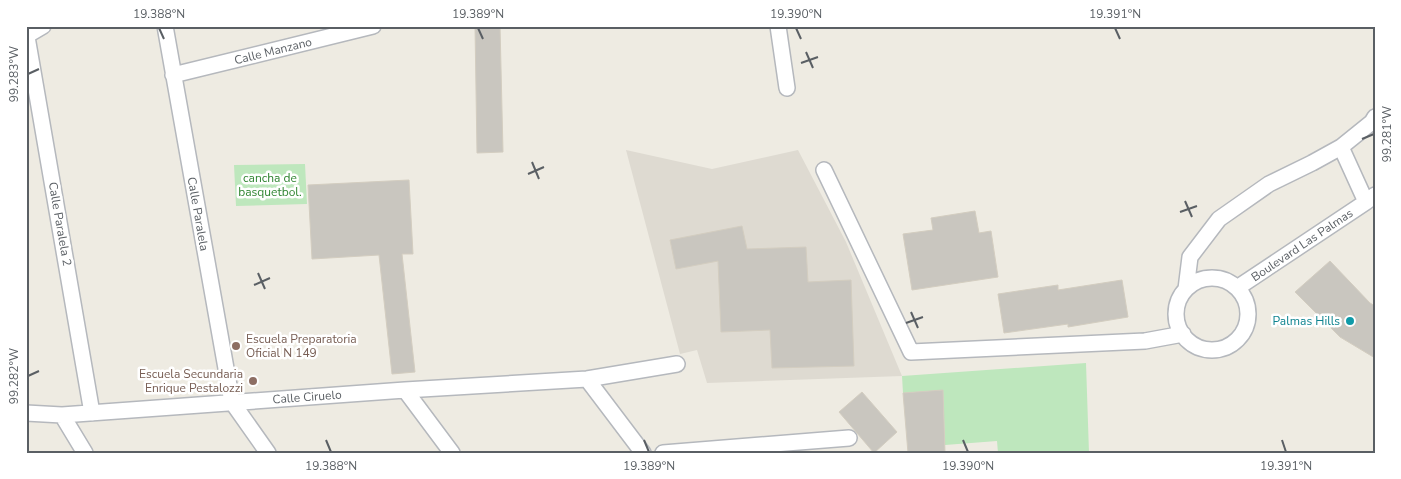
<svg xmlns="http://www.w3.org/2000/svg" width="1401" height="479" viewBox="0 0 1401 479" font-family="'Nunito Sans',sans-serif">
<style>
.education{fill:#dedad1}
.green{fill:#bee7bd}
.building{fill:#c9c6bf;stroke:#d3cdc0}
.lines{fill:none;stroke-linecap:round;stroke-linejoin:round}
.street-casing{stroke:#b5b8bd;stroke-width:18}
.street{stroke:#fff;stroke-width:15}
.ticks{fill:none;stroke:#5a5f64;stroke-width:2}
.culture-dot{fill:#0f9aa8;stroke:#fff;stroke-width:2}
.education-dot{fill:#8d6e63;stroke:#fff;stroke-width:2}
.labels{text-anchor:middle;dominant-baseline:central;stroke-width:5;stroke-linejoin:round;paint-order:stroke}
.street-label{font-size:12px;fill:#5a5f64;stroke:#fff}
.park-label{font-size:12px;fill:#308532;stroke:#fff}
.culture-label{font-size:12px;fill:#0d838f;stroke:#fff;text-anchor:end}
.education-label{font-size:12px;fill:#785e54;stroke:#fff;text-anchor:start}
.neatline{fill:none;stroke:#5a5f64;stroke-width:2}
.ticks-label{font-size:12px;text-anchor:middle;fill:#5a5f64}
</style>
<rect width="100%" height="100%" fill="#eeebe2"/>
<path class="education" d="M626 150 712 169 798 150 846 242 902 376 707 383 697 350 680 354Z"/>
<path class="green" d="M305 164 307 204 236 206 234 165Z
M1086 363 1089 453H998L997 441 945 445 943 390 903 393 902 376Z"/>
<path class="building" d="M475 26H500L503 152 477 153Z
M409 180 413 254H402L415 372 392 374 379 255 312 259 308 185Z
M975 211 979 233 991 231 998 277 912 290 903 234 933 230 931 218Z
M742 226 747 249 806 247 808 282 851 280 854 366 772 368 770 330 721 332 718 261 676 269 670 240Z
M1330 261 1370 303 1375 306V358L1340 337 1295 292Z
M1122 280 1128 317 1068 327V324L1004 333 998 294 1058 285V290Z
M943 390 945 453H908L903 393Z
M862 392 897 432 874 453 839 412Z"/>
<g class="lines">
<g class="street-casing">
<path id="street" d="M165 26 232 402 268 453
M778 26 787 88
M26 31 92 413
M26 36 43 26
M173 75 373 26
M1341 147 1366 202
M824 170 911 352 1145 341 1183 334
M1176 314a36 36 0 1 1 72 0a36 36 0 1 1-72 0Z
M1237 288 1366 202 1375 195
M1186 289 1190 257 1219 219 1269 184 1312 163 1341 147 1372 122 1375 117
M587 379 643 453
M405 390 452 453
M26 413 62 415 405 390 587 379 677 364
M62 415 85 453
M663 453 849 438"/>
</g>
<use href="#street" class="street"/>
</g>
<path class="ticks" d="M159 28 164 39M478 28 483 39M796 28 801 39M1115 28 1120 39M806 52 813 68M801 63 818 57M28 74 39 69M1362 139 1374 134M532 162 539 179M528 174 544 167M1185 201 1192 217M1180 212 1197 206M258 273 265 289M254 285 270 278M911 312 918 328M906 323 923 317M28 376 39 371M326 440 331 452M644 440 649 452M963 440 968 452M1282 440 1286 452"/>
<circle class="culture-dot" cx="1350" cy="321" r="5"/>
<g class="education-dot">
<circle cx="236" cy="346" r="5"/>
<circle cx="253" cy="381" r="5"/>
</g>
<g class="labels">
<g class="street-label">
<text transform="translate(273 51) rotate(-14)">Calle Manzano</text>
<text transform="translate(198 214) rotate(80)">Calle Paralela</text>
<text transform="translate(60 224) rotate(80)">Calle Paralela 2</text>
<text transform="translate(1302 245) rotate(-34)">Boulevard Las Palmas</text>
<text transform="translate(307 397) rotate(-4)">Calle Ciruelo</text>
</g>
<g class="park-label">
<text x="270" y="178">cancha de<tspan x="270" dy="14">basquetbol.</tspan></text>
</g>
<g class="culture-label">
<text x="1340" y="321">Palmas Hills</text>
</g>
<g class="education-label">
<text x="246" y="339">Escuela Preparatoria<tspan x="246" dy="14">Oficial N 149</tspan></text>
<text x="243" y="374" text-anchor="end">Escuela Secundaria<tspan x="243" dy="14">Enrique Pestalozzi</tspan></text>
</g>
</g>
<rect width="1401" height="479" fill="none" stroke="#ffffff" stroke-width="55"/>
<rect x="28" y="28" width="1346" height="424" class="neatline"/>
<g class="ticks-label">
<text x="159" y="18">19.388°N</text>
<text x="478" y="18">19.389°N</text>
<text x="796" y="18">19.390°N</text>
<text x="1115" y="18">19.391°N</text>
<text transform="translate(14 74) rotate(-90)" y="4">99.283°W</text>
<text transform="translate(1387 134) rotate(-90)" y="4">99.281°W</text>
<text transform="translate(14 376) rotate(-90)" y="4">99.282°W</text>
<text x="331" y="470">19.388°N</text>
<text x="649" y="470">19.389°N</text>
<text x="968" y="470">19.390°N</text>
<text x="1286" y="470">19.391°N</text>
</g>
</svg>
